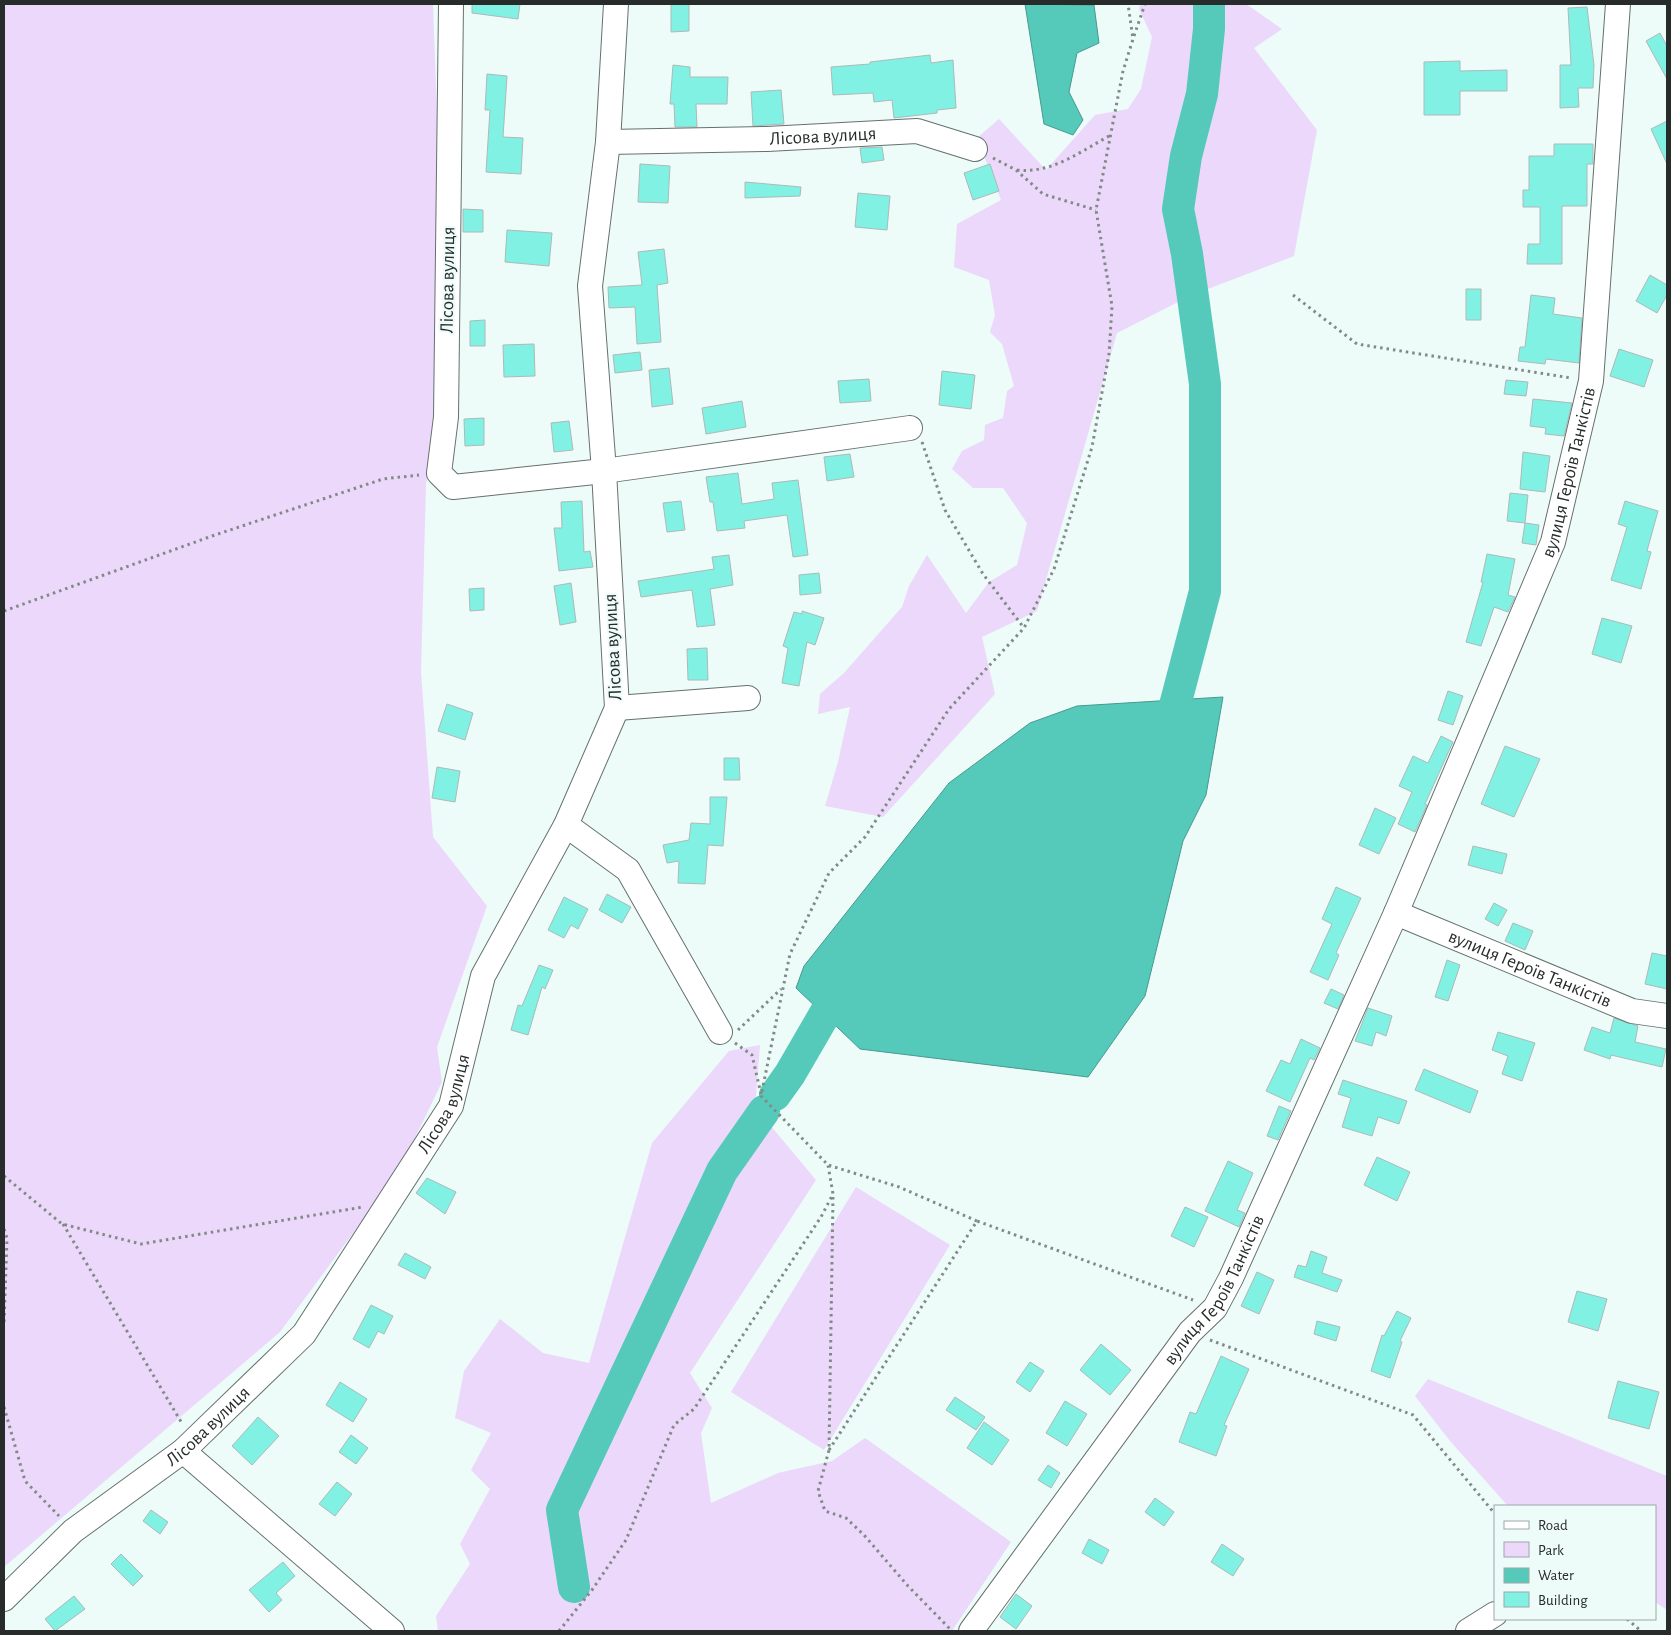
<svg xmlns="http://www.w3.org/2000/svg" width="1671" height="1635" viewBox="0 0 1671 1635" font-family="'Alegreya Sans',sans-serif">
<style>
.green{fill:#ecd8fa}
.water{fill:#55c9ba;stroke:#479a8f}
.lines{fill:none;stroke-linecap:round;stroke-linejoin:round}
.river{stroke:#55c9ba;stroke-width:32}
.building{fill:#80f1e2;stroke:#adbab8}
.minor-casing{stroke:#65716e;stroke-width:26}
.path{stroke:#818a88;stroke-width:3;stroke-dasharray:2.5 4;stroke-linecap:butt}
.minor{stroke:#fff;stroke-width:24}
.labels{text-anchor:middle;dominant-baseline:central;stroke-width:4;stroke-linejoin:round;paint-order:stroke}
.street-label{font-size:19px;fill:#272c2b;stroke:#edfbf9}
</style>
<rect width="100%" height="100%" fill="#edfbf9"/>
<path class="green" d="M4 4H433L447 396 426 484 421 672 433 837 487 906 437 1047 442 1082 399 1171 280 1332 4 1567Z
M1140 4H1246L1282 29 1254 48 1317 130 1294 256 1192 295 1117 333 1037 611 982 637 995 694 883 817 825 806 838 762 850 707 818 714 820 694 844 673 902 607 909 586 927 555 966 613 989 582 1017 565 1027 523 1003 488H973L952 469 962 451 984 440 985 425 1003 418 1007 391 1014 386 1002 344 990 332 995 315 989 280 954 267 957 224 1001 200 977 138 999 119 1046 170 1095 115 1128 109 1141 89 1152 37 1139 9Z
M760 1045 755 1107 816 1180 690 1373 712 1408 701 1433 711 1503 778 1473 832 1461 865 1438 1011 1542 952 1631H438L436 1616 470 1564 460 1544 490 1489 471 1470 491 1433 455 1418 464 1371 500 1319 543 1353 589 1363 652 1143 729 1051Z
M856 1187 950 1245 824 1450 731 1392Z
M1428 1379 1667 1476V1610L1655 1602V1506H1508L1450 1441 1415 1396Z"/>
<path class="water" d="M1025 4 1094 5 1099 43 1077 53 1069 92 1083 120 1073 135 1044 124Z
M1223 697 1206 795 1183 841 1145 996 1088 1077 860 1049 796 988 804 966 949 783 1030 723 1077 706Z"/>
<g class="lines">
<path class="river" d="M1160 741 1168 732 1205 591V384L1187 254 1178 209 1186 156 1202 94 1209 29V4
M775 1095 790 1074 830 1005 861 999
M574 1587 562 1510 722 1171 764 1111"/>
</g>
<path class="building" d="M472 4H520L518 19 472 13Z
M671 4H689V31L671 32Z
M1587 7 1594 65 1593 88H1578L1579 107 1560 108V65H1571L1568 8Z
M1660 33 1667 46V79L1646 41Z
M930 55 931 63 953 60 956 108 937 110V113L894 118 892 100 874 102 873 93 833 95 831 67 870 64V62Z
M1460 61V71L1507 70V91H1460V115H1424V62Z
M673 65 690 67V77H728L727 104H696L697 127H675L674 104H670Z
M487 74 507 76 503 137 523 138 521 174 486 172 490 110H485Z
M781 90 784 124 753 126 751 92Z
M1667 121V164L1651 129Z
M1554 144H1593V164H1587V206H1562V264H1527L1528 244H1540V207H1523V190H1529V156H1554Z
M882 147 884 160 862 163 860 148Z
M640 164 670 166 668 203 638 202Z
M990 164 999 191 973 200 964 173Z
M745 182 801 187 800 196 745 198Z
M858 193 890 196 887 230 855 227Z
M463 209 483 210V232H463Z
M507 230 552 233 549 266 505 262Z
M664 249 668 283 657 285 661 342 637 344 635 307 609 308 608 287 642 285 638 252Z
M1650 275 1667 285V295L1657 313 1636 301Z
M1466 289H1481V320H1466Z
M1531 295 1555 298 1553 314 1582 318 1579 363 1546 359 1545 364 1518 361 1520 347H1525Z
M485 320V346H470V321Z
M534 344 535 376 504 377 503 345Z
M1619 349 1653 360 1644 387 1610 376Z
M640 352 642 370 615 373 613 355Z
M669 368 673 404 652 407 649 370Z
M942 371 975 375 971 409 939 405Z
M869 379 871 401 840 403 838 381Z
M1506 380 1528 382 1526 396 1504 394Z
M1533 399 1572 403 1564 436 1545 434 1546 428 1530 426Z
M742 401 746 427 706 434 702 408Z
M484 418V445L465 446 464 419Z
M569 421 573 450 554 452 551 423Z
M1523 452 1550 456 1545 492 1520 489Z
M850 454 854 477 827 481 824 457Z
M738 473 742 504 774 499 772 483 798 480 808 555 793 557 787 515 744 521 745 528 717 531 713 502H710L706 477Z
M1510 493 1528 495 1525 523 1507 521Z
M582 501 584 552 590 551 593 567 559 571 554 528H562L561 502Z
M681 501 685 530 667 532 663 503Z
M1625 501 1658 511 1647 551 1651 552 1641 589 1611 580 1627 527 1618 524Z
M1525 523 1539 525 1536 545 1522 543Z
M1487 554 1515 559 1508 595 1515 597 1508 612 1494 607 1481 646 1466 642 1483 582H1481Z
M729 555 733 585 710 589 715 625 697 627 692 590 641 597 638 581 714 569 712 557Z
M819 573 821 593 800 595 799 575Z
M571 583 576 622 560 625 554 586Z
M484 588V610L470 611 469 589Z
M802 611 824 618 815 645 807 642 799 686 782 683 788 648 783 646 794 612 802 614Z
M1602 618 1632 626 1621 663 1592 654Z
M707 648 708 680H688L687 649Z
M1448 691 1463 696 1453 725 1438 720Z
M447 704 473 713 465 740 438 731Z
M1441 736 1453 742 1425 804 1427 805 1415 832 1398 824 1412 792 1399 786 1413 756 1428 763Z
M1505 746 1540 759 1514 817 1481 804Z
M724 758H739L740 780H724Z
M437 767 460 771 455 802 432 798Z
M710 797H727L723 846 708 845 705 884 678 883 679 861 667 863 663 845 689 840 691 823 710 824Z
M1375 808 1396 818 1379 854 1359 845Z
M1473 846 1507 854 1502 874 1468 865Z
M1336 887 1361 898 1336 953 1339 955 1328 980 1310 972 1332 924 1322 919Z
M607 894 631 907 622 923 599 910Z
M564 897 588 909 578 929 571 925 564 938 548 930Z
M1494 903 1507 910 1498 926 1485 919Z
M1513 923 1533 931 1525 950 1505 941Z
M1652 953 1667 956V989L1645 984Z
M1447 960 1460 965 1448 1001 1435 997Z
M539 965 553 970 545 989 542 987 528 1035 511 1030 518 1005 522 1006Z
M1331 989 1344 995 1338 1009 1324 1003Z
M1368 1008 1392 1016 1386 1036 1376 1032 1372 1046 1355 1041Z
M1614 1018 1638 1026 1635 1042 1666 1049 1662 1067 1611 1055 1610 1059 1584 1050 1592 1027 1610 1033Z
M1498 1032 1535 1043 1522 1081 1502 1074 1508 1056 1492 1050Z
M1301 1039 1320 1048 1314 1060 1310 1058 1290 1102 1266 1091 1281 1060 1290 1064Z
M1424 1069 1478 1091 1470 1113 1415 1090Z
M1343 1080 1407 1101 1399 1124 1378 1117 1372 1136 1342 1127 1351 1098 1338 1094Z
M1279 1106 1291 1111 1278 1140 1267 1136Z
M1377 1157 1410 1172 1397 1201 1364 1185Z
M1228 1161 1253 1173 1237 1210 1245 1213 1239 1227 1205 1211Z
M427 1178 456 1192 445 1214 416 1193Z
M1185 1207 1208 1217 1194 1247 1171 1236Z
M1311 1251 1327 1257 1322 1273 1342 1280 1337 1292 1294 1277 1298 1265 1306 1267Z
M405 1253 431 1267 425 1279 398 1265Z
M1257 1272 1274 1280 1259 1314 1241 1306Z
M1577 1291 1607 1299 1598 1331 1568 1322Z
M371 1305 393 1316 384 1334 378 1331 369 1348 353 1339Z
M1397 1311 1411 1318 1400 1341 1402 1342 1390 1378 1371 1371 1382 1335 1384 1336Z
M1317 1321 1340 1327 1336 1341 1314 1334Z
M1101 1344 1131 1370 1110 1395 1080 1370Z
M1221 1356 1249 1369 1224 1425 1227 1426 1216 1456 1179 1442 1190 1412 1196 1414Z
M1030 1362 1044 1371 1030 1392 1016 1382Z
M1618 1381 1659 1392 1649 1429 1608 1418Z
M340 1382 367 1399 353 1422 326 1405Z
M955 1397 985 1417 976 1430 946 1410Z
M1065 1401 1087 1414 1067 1446 1046 1433Z
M258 1417 279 1436 252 1465 232 1446Z
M984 1422 1009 1440 992 1465 967 1448Z
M351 1435 368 1448 356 1464 339 1452Z
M1048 1465 1060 1473 1051 1488 1038 1480Z
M337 1482 352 1494 335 1516 319 1504Z
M1155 1498 1174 1512 1164 1526 1145 1512Z
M151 1510 168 1522 160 1534 143 1521Z
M1089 1539 1109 1550 1102 1564 1082 1553Z
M1222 1544 1244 1559 1233 1576 1211 1562Z
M121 1554 143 1576 133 1586 111 1564Z
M283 1562 295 1576 276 1593 282 1600 269 1612 249 1590Z
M1016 1594 1032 1606 1016 1629 1000 1617Z
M74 1596 85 1609 55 1631 45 1619Z"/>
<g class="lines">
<g class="minor-casing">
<g id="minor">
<path d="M451 4 446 417 439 473 453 487 604 471 910 428"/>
<path id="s1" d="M608 142 767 139 917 131 975 149"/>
<path d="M617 708 748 698"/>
<path d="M566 825 628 870 720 1032"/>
<path id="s2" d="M1396 913 1632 1011 1667 1016"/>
<path d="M183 1451 392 1631"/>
<path id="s3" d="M4 1599 73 1531 183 1451 304 1334 451 1106 483 976 566 825 617 708 604 471 590 286 608 142 616 4"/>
<path id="s4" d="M971 1631 1190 1332 1215 1308 1231 1278 1396 913 1553 542 1591 381 1618 4"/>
<path d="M1468 1631 1495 1614"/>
</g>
</g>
<path class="path" d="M1134 36 1145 4
M993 158 1016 170 1043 194 1096 210
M1017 170C1052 174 1081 151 1111 135
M1293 295 1357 344 1571 378
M922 442 945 510 983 574 1024 628
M4 611 212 536 383 479 419 475
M738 1030 781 989
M735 1043 752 1055 761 1094
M4 1176 62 1224 141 1244 363 1207
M833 1197 829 1450 818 1491 825 1511 846 1518 864 1535 908 1586 952 1631
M977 1221 899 1187 828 1165 761 1096 790 954 829 873 865 837 949 709 1024 628 1054 569 1092 447 1109 354 1112 306 1096 210 1123 71 1133 39 1128 4
M63 1224 183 1425
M4 1229 7 1238 4 1324
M1210 1340 1413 1415 1495 1514
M4 1407 25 1481 59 1516
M829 1450 977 1221 1193 1300
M1627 1619 1641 1631
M559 1631 592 1590 626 1540 674 1425 694 1409 821 1217 833 1194 828 1165"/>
<use href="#minor" class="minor"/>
</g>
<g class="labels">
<g class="street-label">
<text stroke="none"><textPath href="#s1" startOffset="215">Лісова вулиця</textPath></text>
<text transform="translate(448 280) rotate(-89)">Лісова вулиця</text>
<text stroke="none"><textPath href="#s4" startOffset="1314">вулиця Героїв Танкістів</textPath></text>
<text transform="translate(613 647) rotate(-93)">Лісова вулиця</text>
<text stroke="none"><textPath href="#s2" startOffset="145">вулиця Героїв Танкістів</textPath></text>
<text stroke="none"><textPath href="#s3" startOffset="672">Лісова вулиця</textPath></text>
<text stroke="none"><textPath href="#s4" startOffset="420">вулиця Героїв Танкістів</textPath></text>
<text stroke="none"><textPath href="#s3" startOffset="268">Лісова вулиця</textPath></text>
</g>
</g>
<rect width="1671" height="1635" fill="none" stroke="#272c2b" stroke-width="10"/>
<rect x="1494" y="1505" width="162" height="115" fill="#edfbf9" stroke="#9ea8a7"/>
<rect x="1504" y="1521" width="25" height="8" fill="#ffffff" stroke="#9ea8a7"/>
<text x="1538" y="1530" font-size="15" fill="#272c2b">Road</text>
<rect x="1504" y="1542" width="25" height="15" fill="#ecd8fa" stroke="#9ea8a7"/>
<text x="1538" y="1555" font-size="15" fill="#272c2b">Park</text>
<rect x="1504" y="1568" width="25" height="15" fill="#55c9ba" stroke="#9ea8a7"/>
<text x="1538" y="1580" font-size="15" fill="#272c2b">Water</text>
<rect x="1504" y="1592" width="25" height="15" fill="#80f1e2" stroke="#9ea8a7"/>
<text x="1538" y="1605" font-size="15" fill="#272c2b">Building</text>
</svg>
